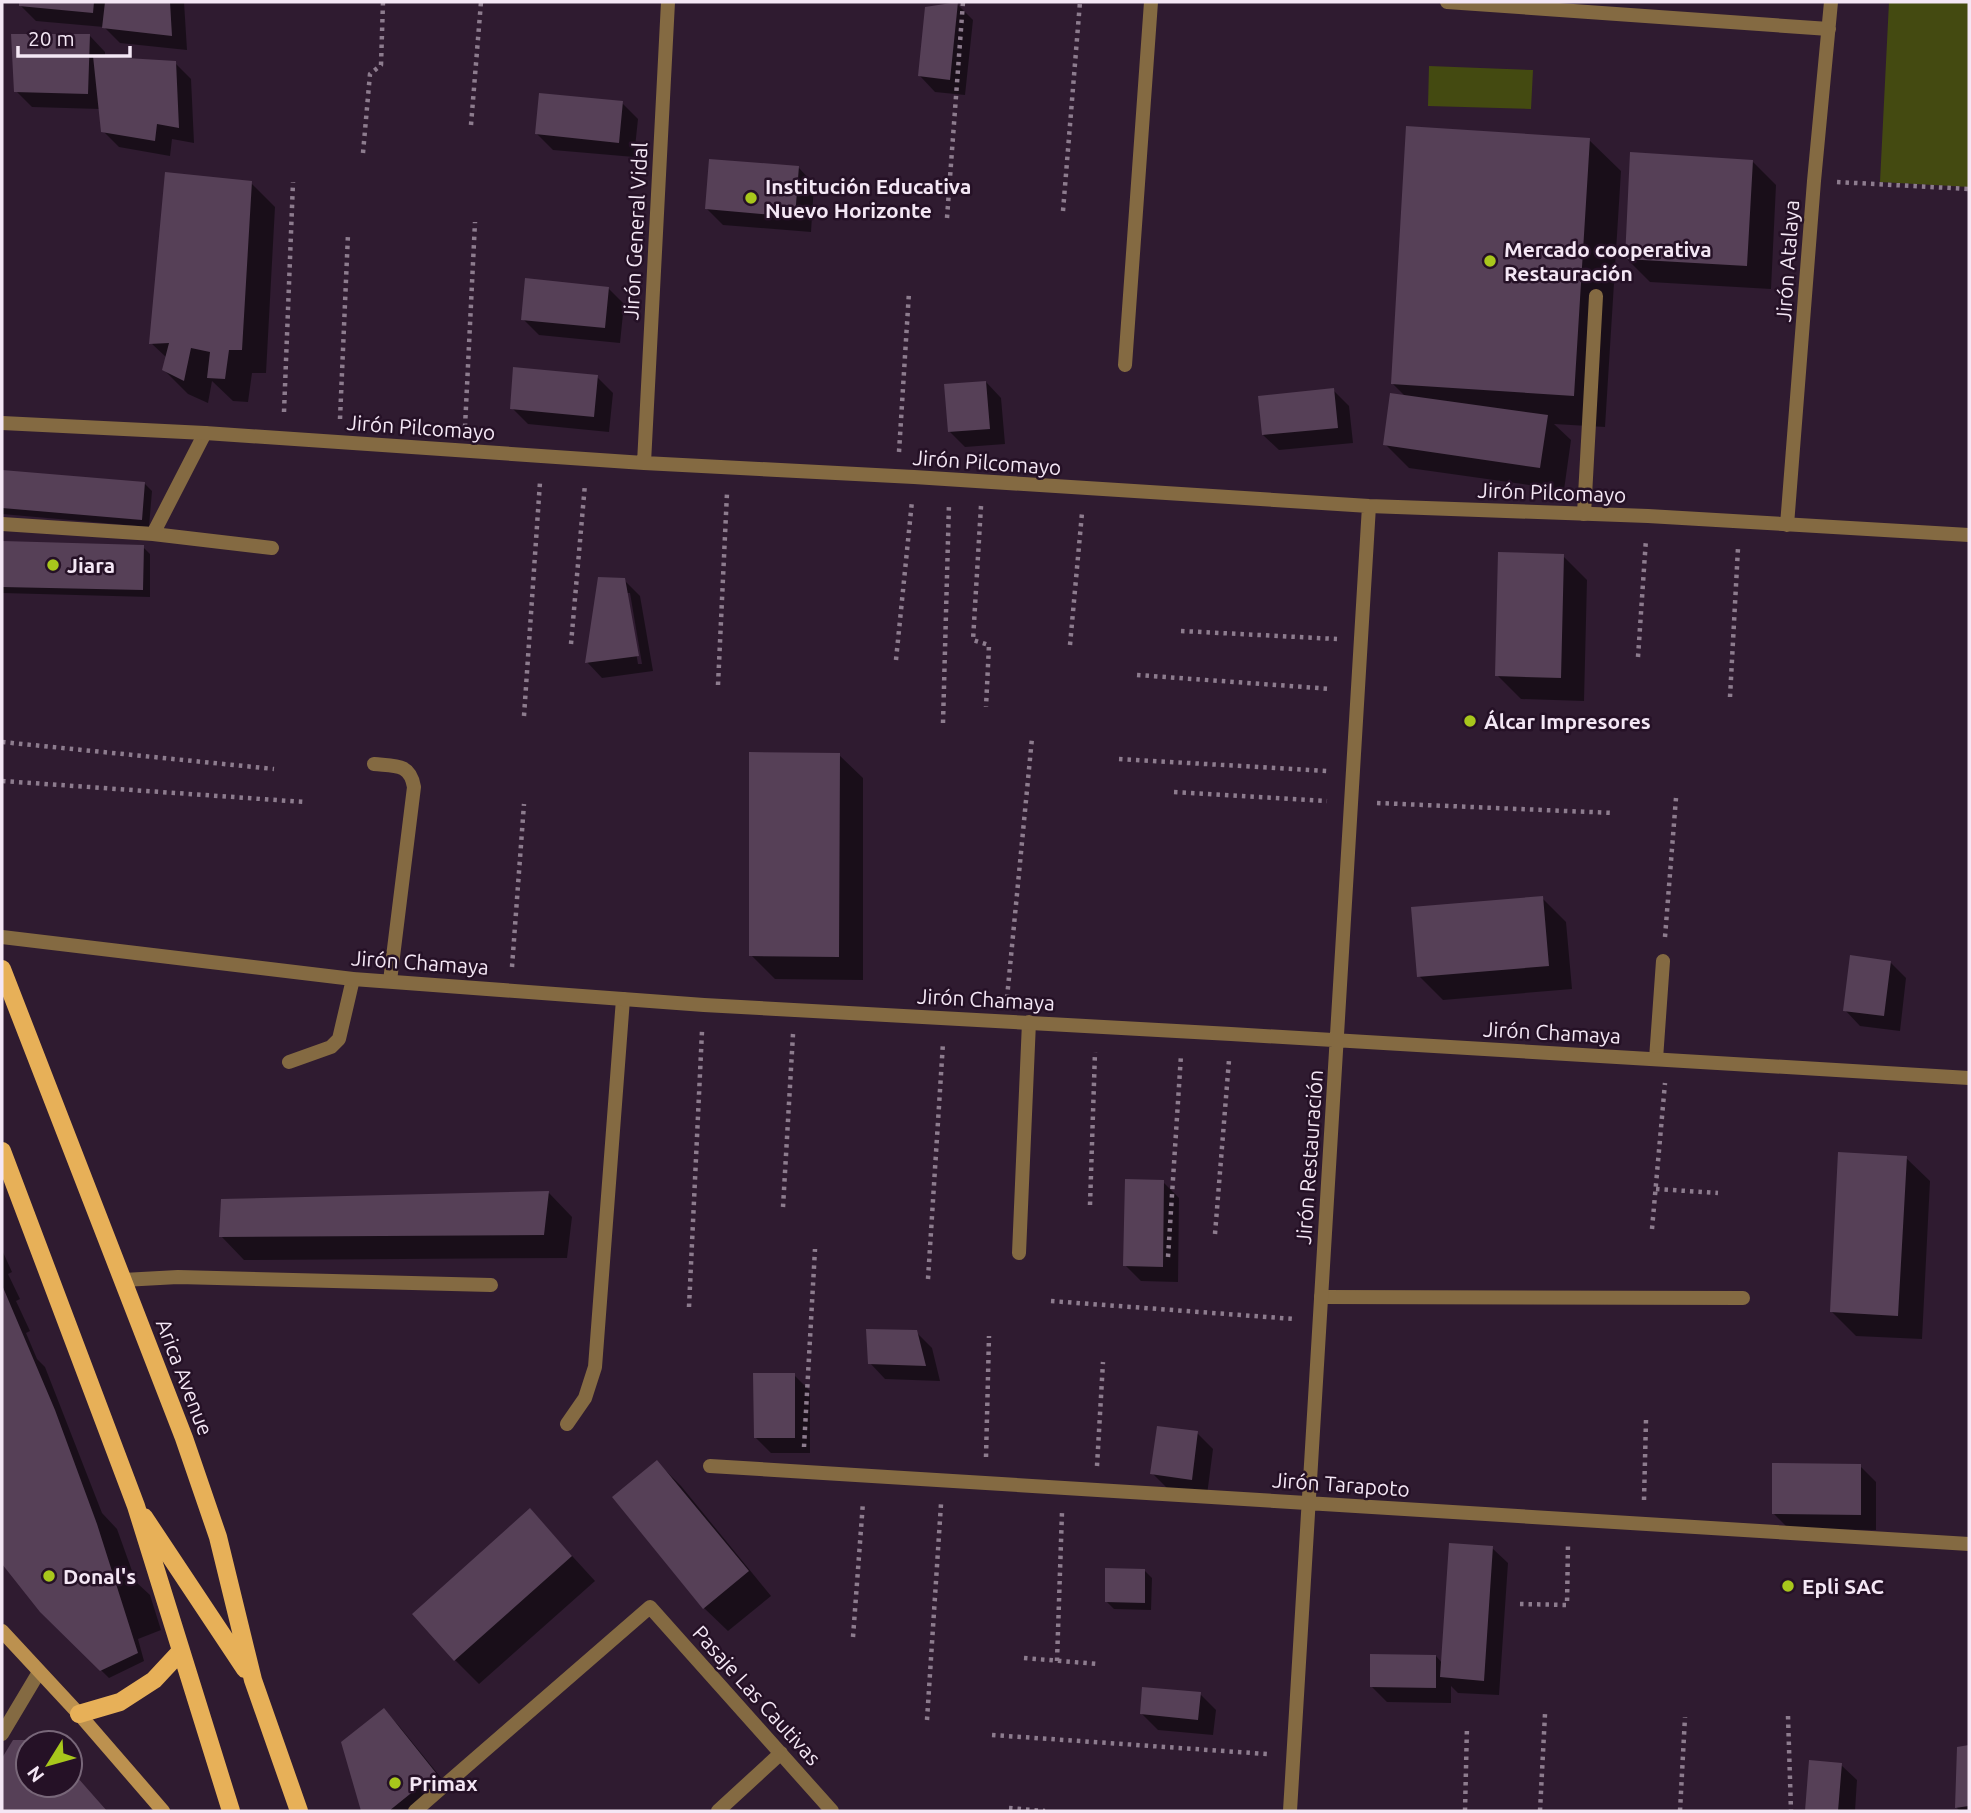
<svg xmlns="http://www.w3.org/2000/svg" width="1971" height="1813" viewBox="0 0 1971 1813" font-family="Ubuntu,sans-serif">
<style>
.green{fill:#444a11}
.shadow{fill:#0007;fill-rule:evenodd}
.building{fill:#564057}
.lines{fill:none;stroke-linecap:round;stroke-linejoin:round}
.path{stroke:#8d7c8e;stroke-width:4.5;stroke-dasharray:3.5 5;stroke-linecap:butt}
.lane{stroke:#846a42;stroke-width:14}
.street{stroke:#846a42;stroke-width:14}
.secondary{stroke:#bc914f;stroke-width:14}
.primary{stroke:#e7b058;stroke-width:18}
.poi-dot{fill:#a8c71c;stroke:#251126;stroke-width:2.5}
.labels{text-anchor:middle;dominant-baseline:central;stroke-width:5;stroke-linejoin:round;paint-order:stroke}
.poi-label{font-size:21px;font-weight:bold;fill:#f4e7f5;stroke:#251126;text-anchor:start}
.street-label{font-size:21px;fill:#f4e7f5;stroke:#251126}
</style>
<rect width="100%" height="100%" fill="#2f1b30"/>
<path class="green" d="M1889 2H1969V187L1880 182Z
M1429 66 1533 70 1531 109 1428 106Z"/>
<path class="shadow" d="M21 2H184L187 50 120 43 104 27 36 21 21 6Z
M957 4 973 20 965 95 935 92 920 76Z
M90 36 105 52V59L175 63 191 79 194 143 172 139 170 156 119 147 103 131 100 109 32 107 16 91Z
M622 103 638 119 634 157 553 150 537 134Z
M1589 140 1621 171 1605 427 1554 424 1571 440 1564 490 1409 468 1385 444 1406 397 1392 383Z
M1752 161 1776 185 1771 289 1650 282 1626 258Z
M799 168 814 184 811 232 723 225 707 209Z
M251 183 275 207 266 373H252L248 402 233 401 212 381 208 403 188 394 164 370 167 358 151 343Z
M608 288 624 304 620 343 539 335 523 319Z
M597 377 613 393 609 432 528 424 512 408Z
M986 382 1001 398 1005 444 965 447 949 431Z
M1333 390 1349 406 1353 443 1279 450 1263 435Z
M2 471 145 484 152 491 149 527 2 514Z
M2 543 143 547 150 554V597L2 593Z
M1563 556 1587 580 1584 701 1521 699 1497 675Z
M624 580 640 596 653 671 602 678 587 662ZM626 593H630L642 664H638Z
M839 755 863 778V980L775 979 751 955Z
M1542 898 1566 922 1572 989 1443 1000 1419 976Z
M1890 962 1906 978 1900 1031 1860 1026 1845 1010Z
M1906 1158 1930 1181 1922 1339 1856 1336 1832 1312Z
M1163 1182 1179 1198 1178 1282 1141 1281 1125 1265Z
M549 1193 572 1217 567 1258 244 1260 221 1236Z
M2 1250 12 1272 8 1274 20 1299 16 1301 30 1331 26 1333 37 1359 45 1367 102 1513 117 1529 136 1582 150 1595 161 1630 138 1639 144 1661 109 1678 41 1611 2 1560Z
M916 1332 932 1348 940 1381 885 1379 870 1363Z
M794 1375 810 1391V1453H771L755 1437Z
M1197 1433 1213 1449 1207 1495 1168 1489 1152 1473Z
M657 1462 681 1486 771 1596 728 1631 704 1608Z
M1860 1466 1876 1482V1530L1789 1529 1774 1514Z
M530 1510 595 1581 479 1684 455 1660Z
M1492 1548 1508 1563 1499 1695 1458 1693 1451 1686V1703L1387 1702 1372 1687 1436 1656 1443 1664Z
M1145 1571 1152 1578 1151 1610 1114 1609 1107 1602Z
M1200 1694 1216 1710 1213 1735 1158 1730 1142 1714Z
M384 1710 399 1726 451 1790 424 1811H364L343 1742Z
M14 1742 45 1743H28V1785H70V1770L106 1811H2V1763Z
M1969 1746V1811H1960L1957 1808 1959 1748Z
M1811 1762 1841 1765 1857 1780 1855 1811H1807Z"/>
<path class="building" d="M19 2H94L93 13 19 6Z
M105 2H170L172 36 102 28Z
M958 2 950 80 918 76 925 7Z
M11 34H90L88 94 14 92Z
M93 56 176 61 179 128 157 124 155 141 101 132Z
M539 93 623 101 619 143 535 134Z
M1406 126 1590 138 1574 396 1391 384Z
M1630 152 1753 160 1747 266 1625 259Z
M709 159 799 166 795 217 705 209Z
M165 172 252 181 242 350H229L225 379 207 378 210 352 191 348 184 381 162 370 169 343 149 344Z
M525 278 609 287 605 328 521 320Z
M513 367 598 375 594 417 510 409Z
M986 381 990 429 948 432 944 384Z
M1334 388 1338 428 1262 435 1258 396Z
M1390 393 1548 415 1540 468 1383 445Z
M2 470 145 482 142 520 2 508Z
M2 541 144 545 143 590 2 587Z
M1498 552 1564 554 1561 678 1495 676Z
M598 577 625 578 639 656 585 663Z
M749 752 840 753 839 957 749 956Z
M1543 896 1549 966 1417 977 1411 907Z
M1850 955 1891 961 1884 1016 1843 1011Z
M1838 1152 1907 1156 1898 1316 1830 1312Z
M1125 1179 1164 1180 1163 1267 1123 1266Z
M549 1191 544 1235 219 1237 221 1199Z
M2 1285 55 1410 97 1524 138 1653 100 1671 40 1612 2 1564Z
M866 1329 917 1330 926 1366 868 1364Z
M753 1373H795V1438H754Z
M1157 1426 1198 1431 1192 1480 1150 1474Z
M657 1460 749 1571 703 1609 612 1497Z
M1772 1463 1861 1464V1515L1772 1514Z
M530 1508 572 1556 454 1661 412 1614Z
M1449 1543 1493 1546 1484 1681 1440 1677Z
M1105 1568 1145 1569V1603L1105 1602Z
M1370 1654 1436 1655V1688L1370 1687Z
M1142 1687 1201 1692 1198 1720 1140 1714Z
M384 1708 436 1773 389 1811H361L341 1742Z
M13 1740H45L47 1743H28V1785H70V1769L107 1811H2V1758Z
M1969 1745V1806L1955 1808 1957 1747Z
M1809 1760 1842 1763 1838 1811H1805Z"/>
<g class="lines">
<path class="path" d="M471 125 481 2
M363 153 370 74 381 65 383 2
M1837 182 1969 189
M1063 211 1080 2
M947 218 963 2
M284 412 293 182
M340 419 348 234
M465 427 475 222
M899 452 909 292
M981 506 973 640 989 645 986 707
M1181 631 1337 639
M571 644 585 484
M1070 645 1082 513
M1638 657 1646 539
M896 660 912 501
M1137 675 1332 689
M718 685 727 493
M1730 697 1738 548
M524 716 540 482
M943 723 949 503
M2 742 274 769
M1119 759 1327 771
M2 781 305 802
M1174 792 1327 801
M1377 803 1614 813
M1665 937 1676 798
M512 967 524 804
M1007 998 1032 738
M1656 1189 1718 1193
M1090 1205 1095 1052
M783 1207 793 1034
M1652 1229 1665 1083
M1215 1234 1229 1060
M1168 1257 1181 1055
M928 1279 943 1043
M1051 1301 1294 1319
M689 1307 702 1031
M804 1447 815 1249
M986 1457 989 1336
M1097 1466 1103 1362
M1644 1500 1646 1420
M1520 1604 1567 1605 1568 1544
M853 1637 863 1502
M1024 1658 1098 1664
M1057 1661 1062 1512
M1788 1716 1791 1811
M927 1720 941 1504
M992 1735 1267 1754
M1009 1808 1045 1811
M1465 1811 1467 1726
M1540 1811 1545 1714
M1680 1811 1685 1717"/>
<path class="lane" d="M1125 365 1151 2
M1584 514 1596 296
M2 524 153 534 205 433
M153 534 272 548
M374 764C395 766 410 763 414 787L390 981
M1656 1059 1663 961
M289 1062 331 1047 339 1039 353 979
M1019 1253 1029 1022
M123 1280 178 1277 491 1285
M1321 1297 1743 1298
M567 1424 585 1398 595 1367 623 999"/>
<path class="street" d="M1447 2 1829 29
M2 423 205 433 644 463 914 477 1369 506 1648 516 1969 535
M644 463 668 2
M1787 525 1814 181 1831 2
M2 937 353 979 704 1005 1231 1034 1969 1078
M710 1466 1969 1544
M2 1734 39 1672
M415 1811 650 1607 832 1811
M718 1811 781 1753
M1290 1811 1369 506"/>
<path class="secondary" d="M2 1631 79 1714 163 1811"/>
<path class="primary" d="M2 969 184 1438 218 1537 253 1680 299 1811
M2 1151 136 1506 231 1811
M144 1517 245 1669
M79 1714 120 1702 154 1680 181 1651"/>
</g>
<g class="poi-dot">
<circle cx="751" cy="198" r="7"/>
<circle cx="1490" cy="261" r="7"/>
<circle cx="53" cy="565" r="7"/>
<circle cx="1470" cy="721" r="7"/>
<circle cx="49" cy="1576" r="7"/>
<circle cx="1788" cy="1586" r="7"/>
<circle cx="395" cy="1783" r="7"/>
</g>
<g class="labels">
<g class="poi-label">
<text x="765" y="186">Institución Educativa<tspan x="765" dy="24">Nuevo Horizonte</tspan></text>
<text x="1504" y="249">Mercado cooperativa<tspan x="1504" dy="24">Restauración</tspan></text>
<text x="67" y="565">Jiara</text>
<text x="1484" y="721">Álcar Impresores</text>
<text x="63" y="1576">Donal's</text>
<text x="1802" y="1586">Epli SAC</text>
<text x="409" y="1783">Primax</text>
</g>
<g class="street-label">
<text transform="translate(635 231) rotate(-87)">Jirón General Vidal</text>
<text transform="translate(1787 261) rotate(-86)">Jirón Atalaya</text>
<text transform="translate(421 427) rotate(4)">Jirón Pilcomayo</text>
<text transform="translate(987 462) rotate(4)">Jirón Pilcomayo</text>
<text transform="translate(1552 492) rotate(2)">Jirón Pilcomayo</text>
<text transform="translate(420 962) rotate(4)">Jirón Chamaya</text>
<text transform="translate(986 999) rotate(3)">Jirón Chamaya</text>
<text transform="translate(1552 1032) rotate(3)">Jirón Chamaya</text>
<text transform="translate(1309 1157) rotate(-86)">Jirón Restauración</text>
<text transform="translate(185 1377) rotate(69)">Arica Avenue</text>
<text transform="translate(1341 1484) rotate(4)">Jirón Tarapoto</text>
<text transform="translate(757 1695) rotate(48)">Pasaje Las Cautivas</text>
</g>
</g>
<rect width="1971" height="1813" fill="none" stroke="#f4e7f5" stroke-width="7"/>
<g transform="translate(49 1764) rotate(233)"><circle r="33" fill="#251126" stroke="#786779" stroke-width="2"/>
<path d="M0-5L12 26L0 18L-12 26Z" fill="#a8c71c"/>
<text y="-10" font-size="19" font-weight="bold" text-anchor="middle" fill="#f4e7f5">N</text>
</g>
<path d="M18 46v10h112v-10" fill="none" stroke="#f4e7f5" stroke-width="3.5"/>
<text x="28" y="46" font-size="21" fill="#f4e7f5" stroke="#251126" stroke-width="5" paint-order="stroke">20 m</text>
</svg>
